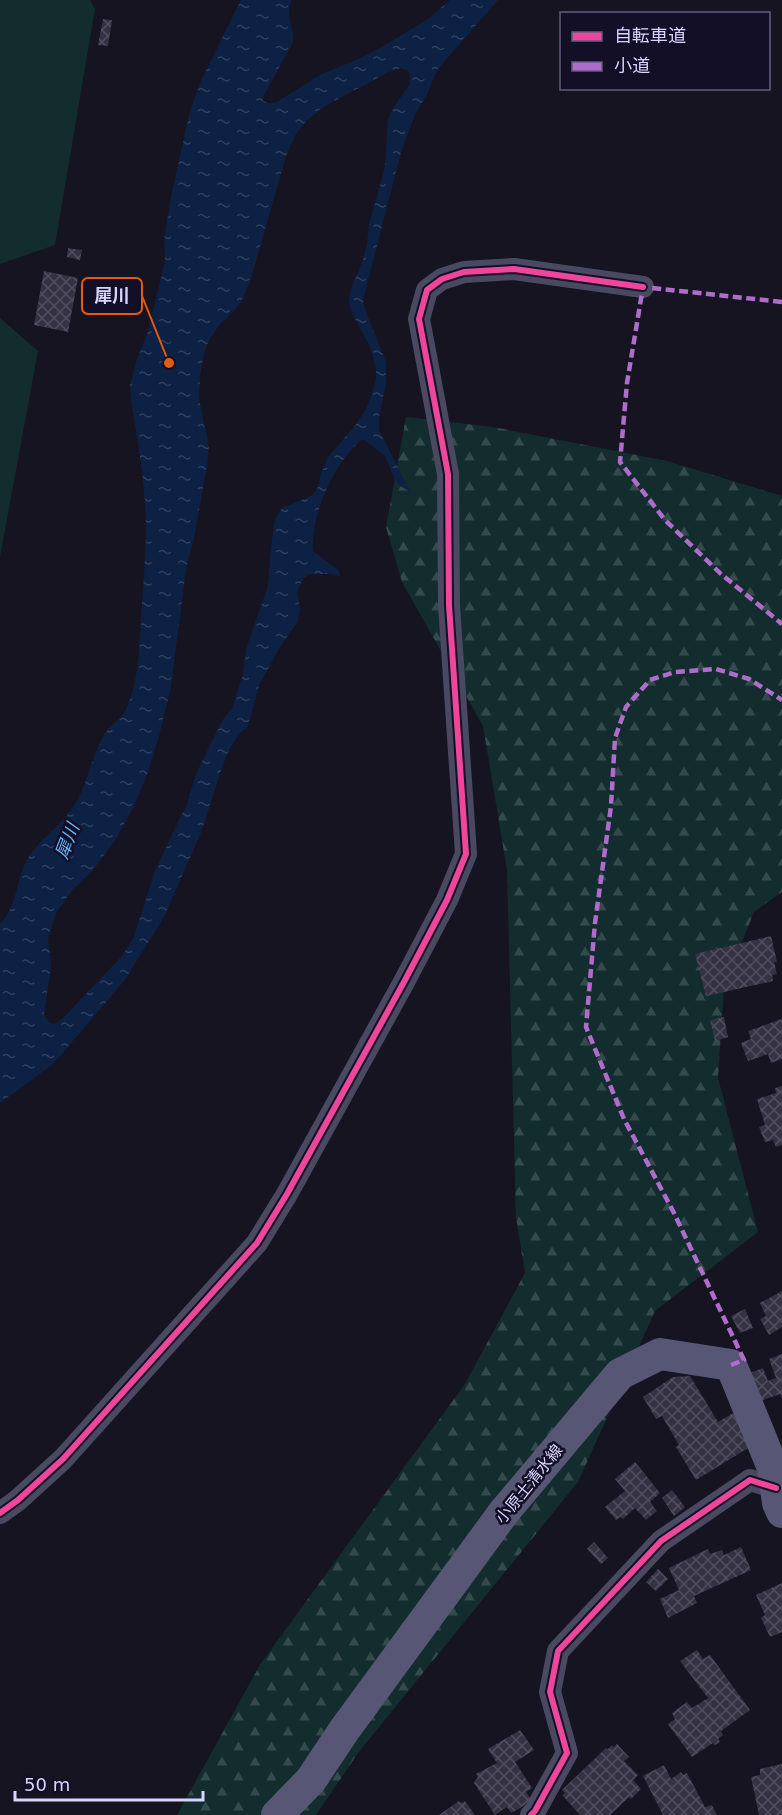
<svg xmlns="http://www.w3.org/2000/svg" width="782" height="1815" viewBox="0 0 782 1815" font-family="'DejaVu Sans','Noto Sans JP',sans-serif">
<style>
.forest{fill:url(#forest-firs)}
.pitch{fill:#132c2d}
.water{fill:url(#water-ripples);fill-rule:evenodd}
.building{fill:url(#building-cross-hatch)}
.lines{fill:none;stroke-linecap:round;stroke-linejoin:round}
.minor{stroke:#4a4962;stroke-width:22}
.secondary{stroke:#575674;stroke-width:32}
.quiet{stroke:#b06ccc;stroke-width:4.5;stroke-dasharray:9 4.5;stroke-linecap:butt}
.cycleway-casing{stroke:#130f26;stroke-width:10}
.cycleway{stroke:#ed469a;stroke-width:6}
.labels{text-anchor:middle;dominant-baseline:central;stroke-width:5;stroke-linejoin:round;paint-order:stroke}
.street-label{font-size:16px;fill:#d9d4ff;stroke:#130f26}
.water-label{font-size:18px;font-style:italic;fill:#62b6ff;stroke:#130f26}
.leader{fill:none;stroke:#e8590c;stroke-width:2}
.callout-dot{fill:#e8590c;stroke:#130f26;stroke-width:2}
.callout{fill:#130f26;stroke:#e8590c;stroke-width:2}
.callout-label{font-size:18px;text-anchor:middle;font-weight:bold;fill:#d9d4ff}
</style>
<defs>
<pattern id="forest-firs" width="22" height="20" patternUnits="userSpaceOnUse" patternTransform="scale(1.5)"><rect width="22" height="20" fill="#132c2d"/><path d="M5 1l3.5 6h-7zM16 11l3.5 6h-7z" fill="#354a4c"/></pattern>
<pattern id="water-ripples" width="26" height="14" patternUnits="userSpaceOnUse" patternTransform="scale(1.5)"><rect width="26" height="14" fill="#0d2144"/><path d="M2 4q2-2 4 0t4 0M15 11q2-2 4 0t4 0" fill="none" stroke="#304060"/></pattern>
<pattern id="building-cross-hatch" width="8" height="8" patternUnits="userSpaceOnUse" patternTransform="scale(1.5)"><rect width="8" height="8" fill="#343243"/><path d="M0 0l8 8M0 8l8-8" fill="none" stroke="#514f5f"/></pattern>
</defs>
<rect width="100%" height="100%" fill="#161421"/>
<path class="forest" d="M406 417 493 427 667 461 782 496V892L754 912 724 986 718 1078 758 1232 655 1311 578 1482 358 1753 316 1815H177L261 1663 465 1384 525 1273 516 1218 507 870 483 726 402 582 386 527Z"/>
<path class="pitch" d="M0 0H90L95 9 55 245 0 264Z
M0 318 38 351 0 557Z"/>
<path class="water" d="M241 0H291C285 21 294 23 293 42L264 95 263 101 268 103H275L322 74 361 58 382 47 428 19 450 0H498L437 70 427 94 415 114 401 152 363 300 365 309 386 362V383L379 417V430L410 492 399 485 393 475 385 456 363 439C335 460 310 515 313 551L339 571 340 576 332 574H309L303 579 297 592 300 610 298 621 280 647 259 685 248 726 240 733 230 748 222 767 202 830 164 917 124 981 53 1064 0 1103V924C20 904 15 872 33 851 47 834 64 822 75 804 88 783 91 758 103 737 110 723 121 722 128 705 139 677 139 650 141 621 143 581 148 542 145 503 143 468 136 433 131 399L130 386 137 359 148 332 165 261 164 240 171 197 190 111 200 83ZM401 68 407 70 410 75V84L392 110 388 120 385 166 379 190 369 224 367 244 363 260 351 289 349 302 352 314 370 346 376 369V379L372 394 366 409 355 426 328 457 321 473 318 487 313 495 282 508 275 519 271 547 268 586 246 649 243 675 232 708 222 721 196 774 187 805 180 818 155 871 133 939 122 956 65 1016C56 1025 51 1028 44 1015L51 965 48 938 56 913 70 893 93 870 116 839 132 810 147 775 159 736 171 687 186 569 194 538 207 465 209 447 199 399 200 375 204 354 209 340 220 324 233 312 241 302 250 282 286 156 296 134 307 120 325 106 389 72Z"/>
<path class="building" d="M103 19 112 20 108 46 98 45Z
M68 248 82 250 80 260 67 257Z
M44 271 78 278 68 332 34 325Z
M771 936 777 962H774L777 974 772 975 773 981 706 996 695 954Z
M724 1017 728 1037 715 1041 710 1020Z
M782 1019V1059L771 1063 768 1054 748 1061 741 1043 751 1039 748 1031Z
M782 1086V1145L776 1147 773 1140 765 1142 759 1127 765 1125 757 1099 776 1093 775 1088Z
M782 1291V1327L769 1335 760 1319 766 1316 760 1303Z
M745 1309 753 1328 740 1333 731 1316Z
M782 1354V1399L780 1394 757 1402 747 1374 763 1368 768 1381 776 1378 769 1359Z
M690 1376 718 1422 733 1413 753 1445 696 1480 676 1447 679 1445 662 1416 656 1419 643 1397 673 1377Z
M635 1462 660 1493 650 1502 657 1511 646 1520 635 1508 623 1519 620 1517 616 1520 605 1507 625 1491 615 1479Z
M672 1490 685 1507 674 1516 662 1498Z
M594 1542 608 1558 601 1564 587 1549Z
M741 1547 751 1570 694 1596 697 1603 668 1618 660 1599 679 1590 669 1568 708 1549 710 1554 722 1550 724 1555Z
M658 1569 668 1579 656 1591 646 1582Z
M782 1583V1632L770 1637 761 1618 765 1615 756 1595Z
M697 1650 703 1659 710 1655 750 1710 721 1731 723 1735 718 1739 720 1742 715 1745 713 1743 692 1757 668 1724 675 1719 672 1713 687 1702 692 1708 708 1698 680 1661Z
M520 1730 534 1750 515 1762 532 1788 526 1792 532 1801 511 1813 507 1807 495 1815 474 1783 478 1777 476 1774 497 1763 488 1749Z
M617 1744 629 1757 624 1761 638 1775 633 1780 641 1789 631 1799 629 1797 610 1815H580L562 1795 565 1793 562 1790 606 1748 608 1749 612 1745 614 1747Z
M782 1764V1815H759L751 1777 760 1775V1769Z
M664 1765 671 1779 681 1772 683 1775 687 1773 705 1807 712 1805 717 1815H663L643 1776Z
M459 1801 461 1803 465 1801 475 1815H439Z"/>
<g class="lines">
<path class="minor" d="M0 1513 18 1500 63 1459 257 1243 287 1194 404 982 447 900 466 854 449 605 448 474 419 319 427 290 442 279 464 272 514 269 643 287
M531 1815 535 1811 567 1753 550 1692 558 1651 661 1541 750 1480 776 1488"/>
<path class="secondary" d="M277 1815 311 1780 345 1729 504 1512 620 1374 660 1354 731 1365 773 1468 778 1503 782 1512"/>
<path class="quiet" d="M782 302 643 287 627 383 620 462 665 520 721 574 782 624
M731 1365 744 1360 673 1211 624 1119 586 1027 595 923 611 806 615 738 626 707 650 680 675 672 716 669 749 679 782 700"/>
<g class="cycleway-casing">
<path id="cycleway" d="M0 1513 18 1500 63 1459 257 1243 287 1194 404 982 447 900 466 854 449 605 448 474 419 319 427 290 442 279 464 272 514 269 643 287
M531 1815 535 1811 567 1753 550 1692 558 1651 661 1541 750 1480 776 1488"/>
</g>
<use href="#cycleway" class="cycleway"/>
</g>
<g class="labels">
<g class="street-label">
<text transform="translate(529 1484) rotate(-51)">小原土清水線</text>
</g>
<g class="water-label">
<text transform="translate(67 841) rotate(-69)">犀川</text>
</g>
</g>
<path class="leader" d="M169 363L142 296"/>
<circle class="callout-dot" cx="169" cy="363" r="6"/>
<rect class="callout" x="82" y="278" width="60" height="36" rx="6"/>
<g class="callout-label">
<text x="112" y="302">犀川</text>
</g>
<rect x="560" y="12" width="210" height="78" fill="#130f26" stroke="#625e7d" stroke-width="1.5"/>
<rect x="572" y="32" width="30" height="9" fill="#ed469a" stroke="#625e7d" stroke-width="1.5"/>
<text x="614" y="42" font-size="18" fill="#d9d4ff">自転車道</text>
<rect x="572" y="62" width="30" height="9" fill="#b06ccc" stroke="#625e7d" stroke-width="1.5"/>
<text x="614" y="72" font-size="18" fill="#d9d4ff">小道</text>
<path d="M15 1791v9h188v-9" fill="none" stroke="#d9d4ff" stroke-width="3"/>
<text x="24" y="1791" font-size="18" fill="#d9d4ff" stroke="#130f26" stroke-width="4.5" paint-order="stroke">50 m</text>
</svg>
